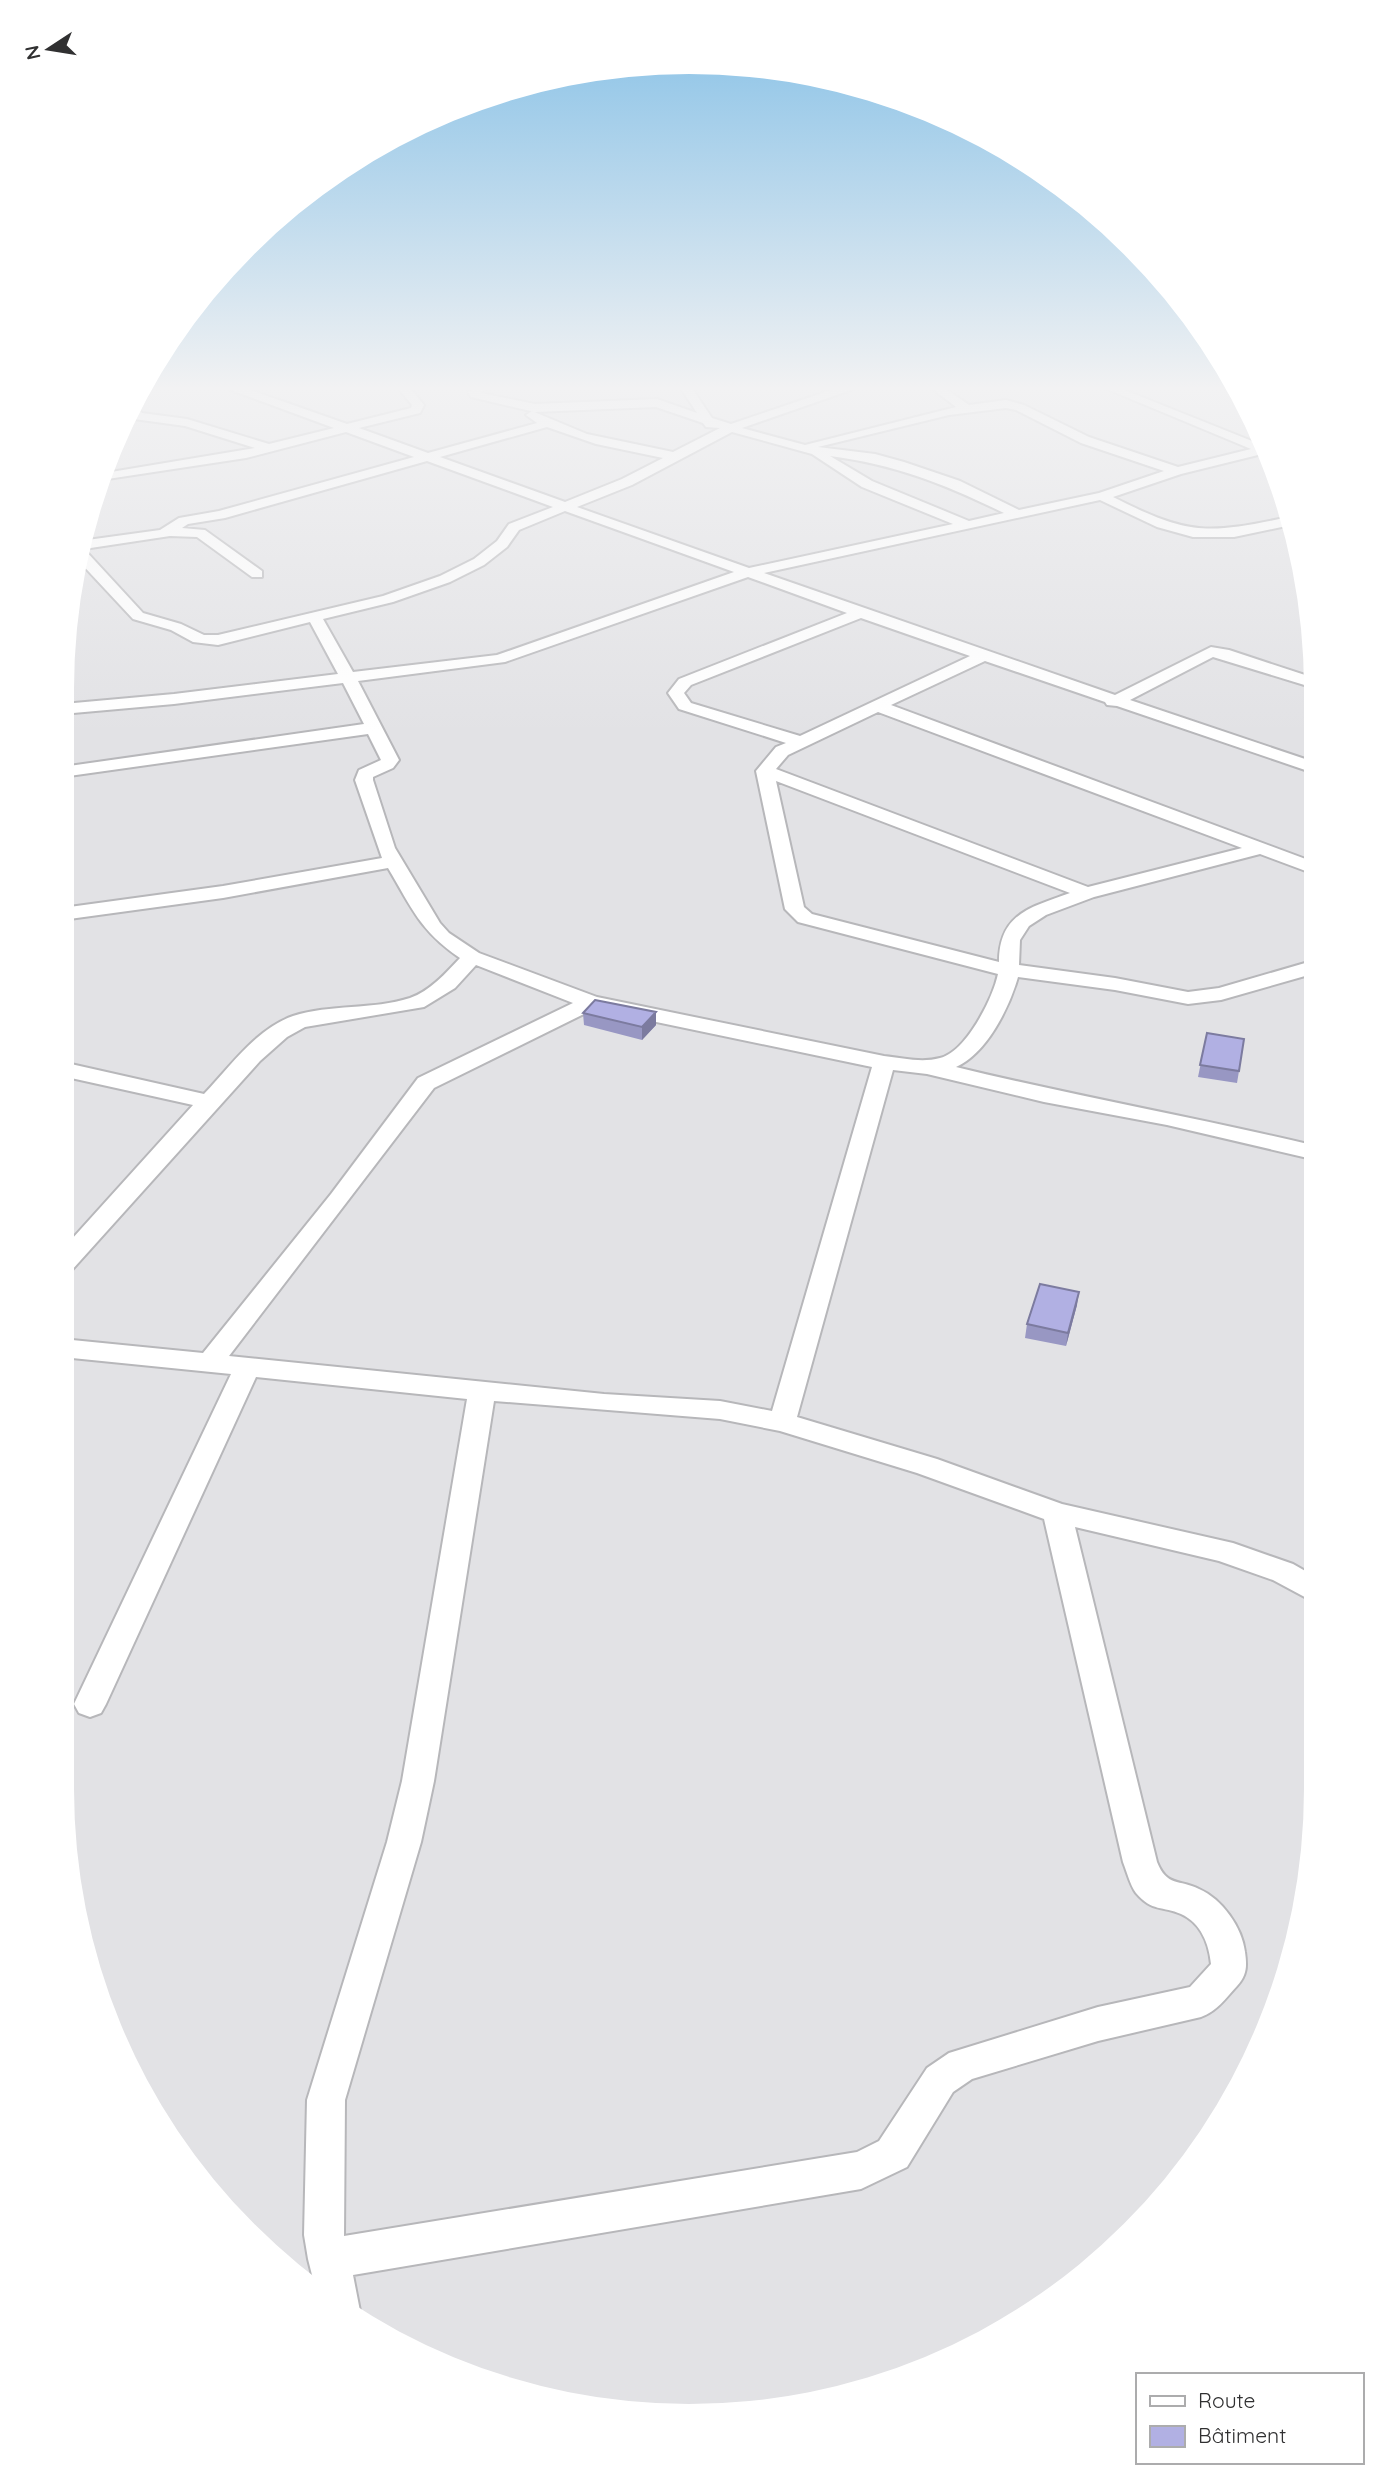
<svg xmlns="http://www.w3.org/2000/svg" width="1377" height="2478" viewBox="0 0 1377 2478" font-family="Quicksand,sans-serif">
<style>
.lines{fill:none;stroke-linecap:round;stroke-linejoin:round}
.street-casing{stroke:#b7b7ba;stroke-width:4}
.street{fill:#fff;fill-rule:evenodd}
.wall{fill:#9897c3}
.shaded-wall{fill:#7c7b9f}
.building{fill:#b1b0e3;stroke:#7c7b9f;stroke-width:2}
</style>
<rect width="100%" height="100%" fill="#e2e2e5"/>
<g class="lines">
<g class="street-casing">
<path id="street" d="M227 387H242L347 424 411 408 412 405 397 387H409L424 405 420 413 359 428 428 453 537 423 526 415 532 411 587 434 673 452 720 428 706 427 703 423 656 407 535 412 471 397 468 392 476 387H489L481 393 535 404 657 399 697 413 680 387H691L712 418 731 424 840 387H852L851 390 742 428 805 445 956 407 930 387H943L969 405 1006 400 1024 405 1089 437 1178 467 1251 449 1102 387H1117L1262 445 1266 453 1181 474 1113 497C1190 536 1207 534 1289 517L1291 525 1234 537H1193L1157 527 1100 500 764 573 1115 695 1211 647 1229 650 1311 677V687L1213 657 1130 700 1311 761V772L1117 706 1107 705 1105 702 985 661 891 705 1311 861V873L1260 854 1094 897 1046 915 1029 926 1020 940 1019 965 1115 978 1188 992 1219 988 1312 961V974L1221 1000 1188 1004 1115 990 1018 977C1009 1008 987 1053 956 1067 1075 1096 1194 1117 1312 1145V1159L1167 1125 1044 1102 927 1074 893 1070 797 1417 937 1459 1062 1504 1233 1543 1293 1564 1314 1576V1602L1273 1580 1219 1561 1075 1527 1157 1862C1167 1887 1179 1879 1199 1889 1222 1899 1242 1927 1245 1952 1247 1966 1247 1975 1237 1986 1225 1999 1217 2011 1201 2017L1098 2041 972 2079 953 2092 907 2167 861 2189 353 2275 360 2311 357 2319 340 2311 315 2287 308 2259 304 2235 307 2100 387 1842 402 1781 467 1399 256 1377 106 1704 101 1713 90 1717 79 1713 74 1704 231 1374 62 1357V1339L203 1353 331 1194 418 1078 573 1003 476 965 455 988 424 1007 305 1027 287 1037 260 1061 71 1271 62 1273V1250L193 1105 62 1076V1062L204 1094C230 1067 256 1029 293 1016 330 1004 373 1010 410 998 430 991 446 973 460 958 420 931 412 908 388 868L223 898 62 920V908L223 886 382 858 355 780 359 770 381 760 368 734 62 777V767L364 724 343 683 174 704 62 714 63 704 174 694 338 674 310 622 218 645 193 642 171 630 133 619 77 559 80 541 160 530 179 518 219 511 414 457 346 432 246 458 101 480 105 473 255 448 185 426 134 419 130 412 133 404 142 413 187 419 269 444 334 428 228 389ZM1006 408 1016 410 1081 443 1164 471 1099 493 1019 510 960 481 904 462 875 454 818 447 949 415ZM547 427 596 444 663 458 622 479 565 502 440 457ZM732 432 812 454 862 487 953 524 749 568 577 507 632 485ZM830 456C897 465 944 484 1004 513L969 521 872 481ZM427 461 553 507 509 524 497 541 474 559 440 576 383 596 218 635H204L181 624 143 613 84 549 170 536 197 537 252 577H262V571L205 530 182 528 188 524 225 518ZM565 511 734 572 497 655 353 672 323 619 393 602 450 582 484 565 507 547 519 530ZM748 577 847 613 679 679 668 693 679 709 786 743 776 747 756 771 785 909 798 922 998 974C993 998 966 1052 940 1058 922 1063 902 1058 884 1056L597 997 479 953 449 933 440 923 395 848 373 780V777L393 768 399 760 358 681 505 662ZM861 618 970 656 800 736 691 703 684 693 691 685ZM878 712 1242 848 1088 887 776 769 788 755ZM776 781 1070 893C1032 907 999 913 999 962L812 914 804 907ZM594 1009 872 1067 772 1411 720 1401 604 1394 229 1356 434 1088ZM494 1401 720 1419 780 1431 917 1473 1044 1519 1123 1862C1127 1872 1130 1885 1136 1893 1152 1912 1163 1906 1181 1914 1201 1923 1209 1944 1211 1964L1190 1987 1098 2007 949 2053 927 2068 879 2141 857 2152 344 2236 345 2100 421 1842 434 1781Z"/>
</g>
<use href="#street" class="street"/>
</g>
<path class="wall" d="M656 1012V1025L642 1040 584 1025 583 1013Z
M1207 1033 1239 1071 1237 1083 1198 1077Z
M1077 1305 1066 1346 1025 1338 1027 1324Z"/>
<path class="shaded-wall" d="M656 1012V1025L642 1040V1027Z
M1079 1292 1077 1305 1066 1346 1068 1333Z"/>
<path class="building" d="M595 1000 656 1012 642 1027 583 1013Z
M1207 1033 1244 1039 1239 1071 1200 1065Z
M1040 1284 1079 1292 1068 1333 1027 1324Z"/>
<linearGradient id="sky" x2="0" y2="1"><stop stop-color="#83bfe6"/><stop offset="0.53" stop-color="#f2f2f3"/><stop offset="1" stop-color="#f2f2f3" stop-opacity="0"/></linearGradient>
<rect width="1377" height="733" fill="url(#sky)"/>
<path d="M0 0H1377V2478H0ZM689 74H689A615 615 0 0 1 1304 689V1789A615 615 0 0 1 689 2404H689A615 615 0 0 1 74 1789V689A615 615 0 0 1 689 74Z" fill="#fff" fill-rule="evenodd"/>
<rect x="1136" y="2373" width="228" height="91" fill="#ffffff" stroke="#acacad" stroke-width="2"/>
<rect x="1150" y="2396" width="35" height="10" fill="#ffffff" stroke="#acacad" stroke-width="2"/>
<text x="1198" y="2408" font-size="21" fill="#303031">Route</text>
<rect x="1150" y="2426" width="35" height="21" fill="#b1b0e3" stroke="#acacad" stroke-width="2"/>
<text x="1198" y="2443" font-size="21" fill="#303031">Bâtiment</text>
<g transform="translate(49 49) rotate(258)" stroke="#ffffff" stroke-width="5" paint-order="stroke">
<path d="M0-5L12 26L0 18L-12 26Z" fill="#303031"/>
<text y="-10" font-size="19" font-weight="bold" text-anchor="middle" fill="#303031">N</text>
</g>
</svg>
